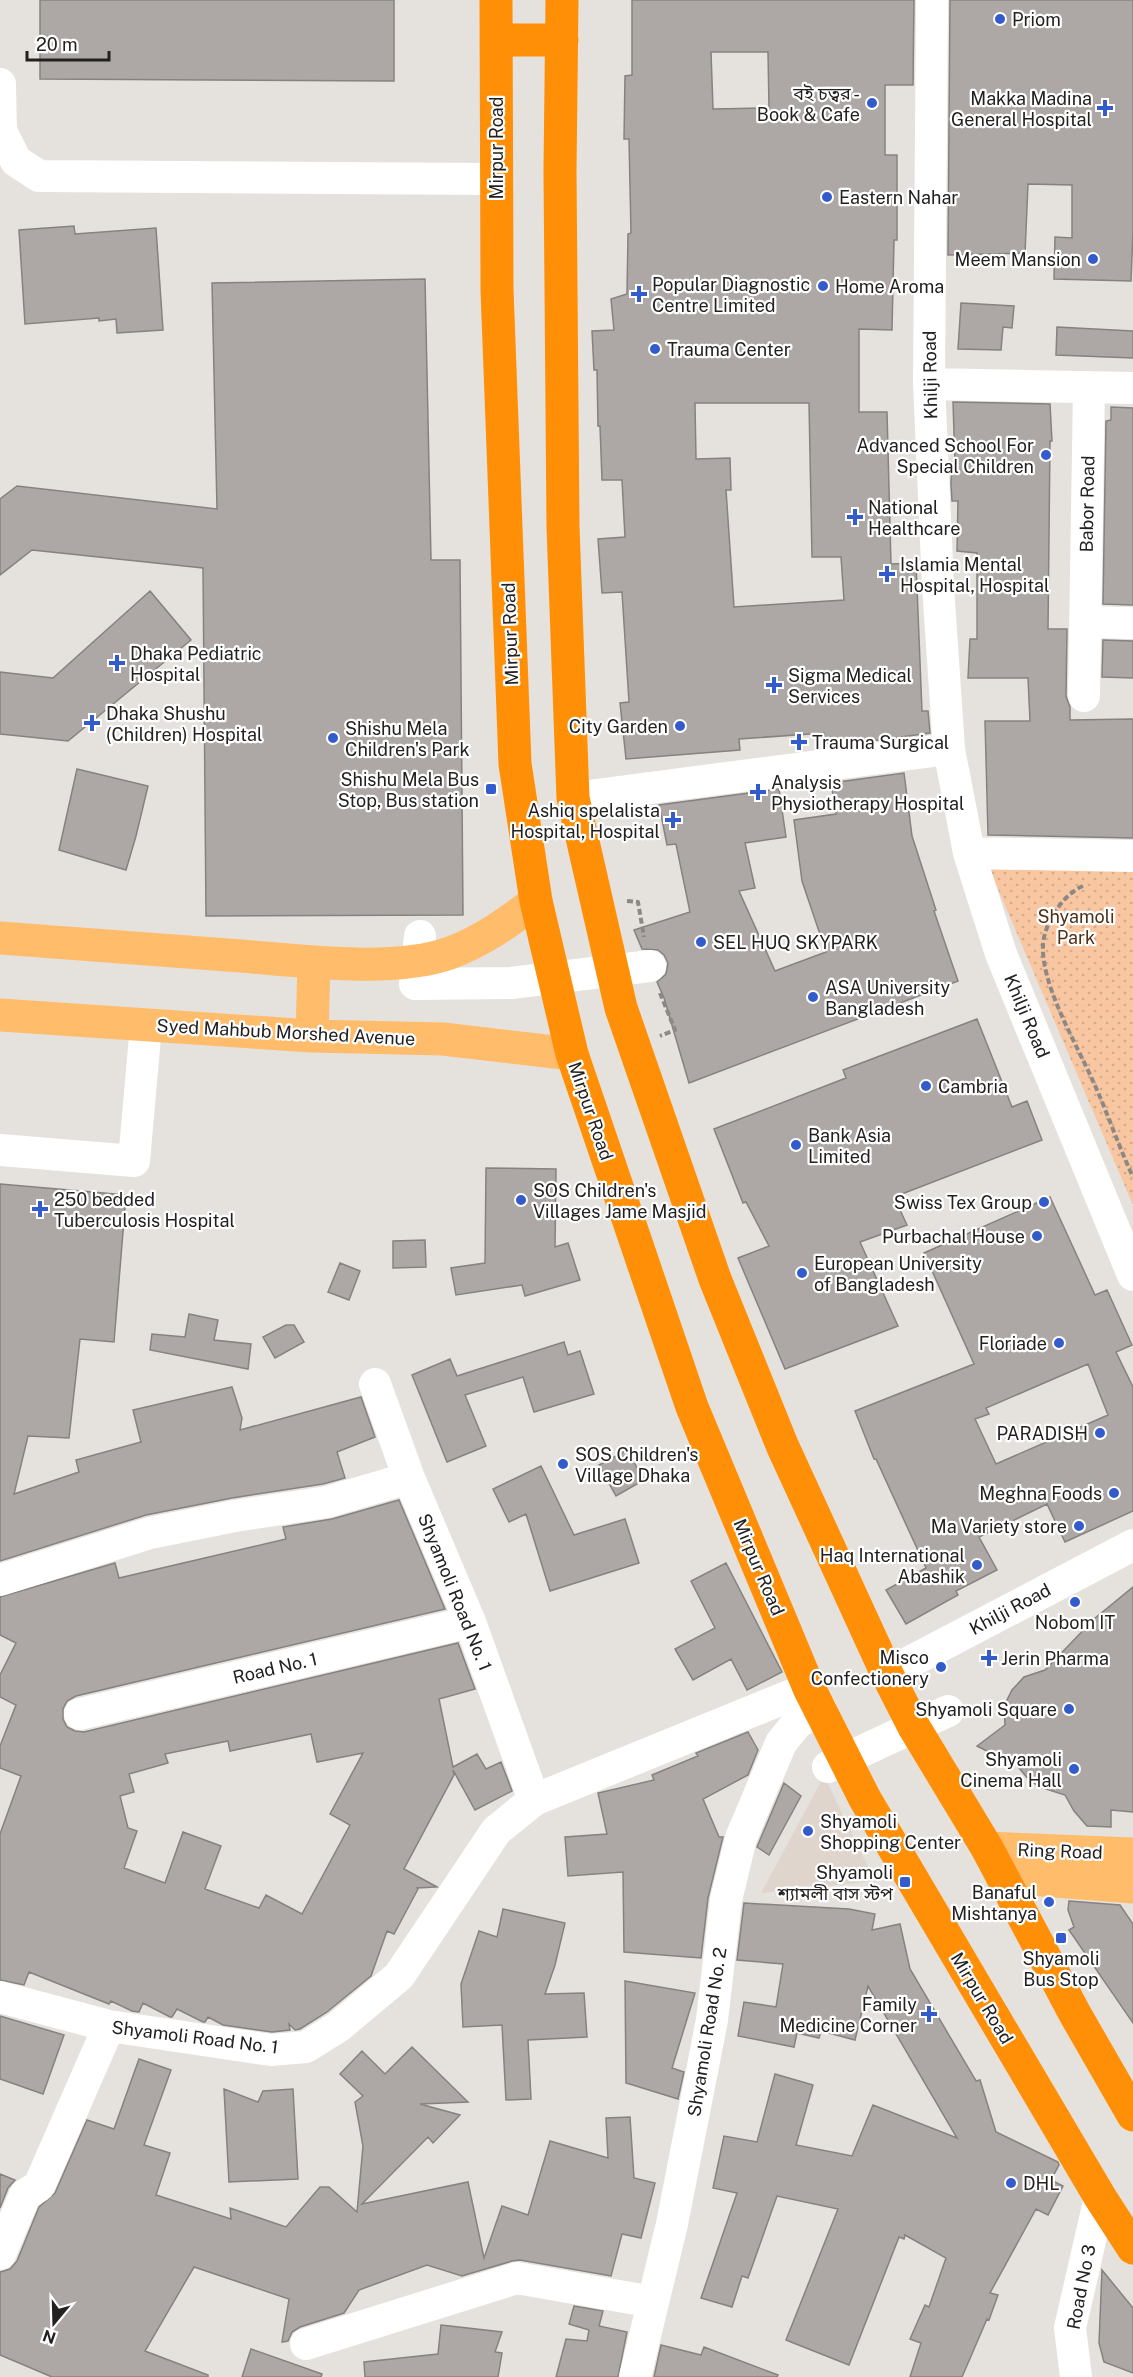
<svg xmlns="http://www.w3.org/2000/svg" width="1133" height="2377" viewBox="0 0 1133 2377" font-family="'Public Sans','Noto Sans Bengali',sans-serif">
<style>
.built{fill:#e0d5cd}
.grass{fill:url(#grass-dots)}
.building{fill:#ada8a5;stroke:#86827f;stroke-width:1.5;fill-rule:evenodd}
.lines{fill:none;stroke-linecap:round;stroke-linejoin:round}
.path{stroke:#8b8885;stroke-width:4;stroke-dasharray:6 3;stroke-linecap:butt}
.minor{stroke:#fff;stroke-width:32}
.major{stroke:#ffbc6a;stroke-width:33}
.highway{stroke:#ff8f06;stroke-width:33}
.poi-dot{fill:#345bcb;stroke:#fff;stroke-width:2}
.labels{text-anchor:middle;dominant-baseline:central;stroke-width:4.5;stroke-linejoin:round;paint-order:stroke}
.poi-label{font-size:18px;fill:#232120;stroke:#fff;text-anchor:start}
.street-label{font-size:18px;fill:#232120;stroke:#fff}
.park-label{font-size:18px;fill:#4f3015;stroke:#fff}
</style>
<defs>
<pattern id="grass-dots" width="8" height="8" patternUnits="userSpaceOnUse" patternTransform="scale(1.5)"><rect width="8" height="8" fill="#f8c7a1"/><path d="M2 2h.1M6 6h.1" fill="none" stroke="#d4ab8a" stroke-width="1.8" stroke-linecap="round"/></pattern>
</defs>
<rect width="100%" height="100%" fill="#e5e1dd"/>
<path class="built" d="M824 1776 875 1881 761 1893Z"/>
<path class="grass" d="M989 868 1133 869V1205Z"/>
<path class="building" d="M40 0H394V81L40 79Z
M632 0H914L913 85H885V155H897V240H894L892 330 859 329V412H887L891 564 916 563 922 711H928L930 733 849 744V741L826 743 824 733 739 739 740 750 626 759 620 703 629 702 622 592 602 593 598 539 625 537 622 480H602L600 426H598L597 370H594L592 331 614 330 611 299 627 294 628 234 631 233 629 139H624L625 76 632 75ZM711 52H768L769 108 713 109ZM695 403H809L812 557H841L844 600 734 607 726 490H731L730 458 696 459Z
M950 0H1133V231L1131 281 1054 279 1055 237 1072 238V185L1028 184 1025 253 948 255Z
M74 226 75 234 156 228 163 330 117 333 116 319 99 321V318L25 324 19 230Z
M425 279 431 560H460L463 915 206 916 203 568 32 550 0 575V499L17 486 217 509 212 283Z
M961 303 1014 306 1012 328 1003 327 1001 350 958 349Z
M1057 327 1133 331V358L1056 355Z
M953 402 1050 404 1052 441H1050L1048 629H1067L1066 696 1070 707V720L1133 719V838L988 835 985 721H1030L1028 678H968L970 639H977V553L957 551 958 501H952L951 484 952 462H955Z
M1111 407 1133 408V605L1103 604 1106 421 1111 420Z
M150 591 191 640 68 741 0 734V672L53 678Z
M1103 640 1133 641V678L1102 677Z
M77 769 148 786 136 836 126 870 59 850Z
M904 773 912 836 936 910 934 911 958 981 689 1083 664 998 657 982 666 974 668 963 664 955 658 950 642 949 634 930 690 912 676 844 667 845 659 805 779 789 786 837 745 843 755 888 739 891 775 971 826 952 802 881 794 820 836 814 831 783Z
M977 1019 1012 1107 1027 1101 1042 1140 894 1197 907 1225 860 1242 898 1326 785 1369 738 1258 769 1246 746 1202 743 1203 714 1129 846 1078 843 1070Z
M486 1168 556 1169 555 1247 568 1243 580 1280 525 1296 522 1285 456 1295 451 1268 485 1263Z
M0 1184 126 1195 114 1342 80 1339 69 1438 28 1436 14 1494 79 1472 76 1460 141 1442 133 1410 232 1387 242 1418 240 1430 361 1397 375 1437 337 1452 345 1478 323 1484 232 1498 146 1515 0 1561Z
M1050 1197 1095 1295 1107 1290 1132 1345 1116 1352 1133 1387V1511L1065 1542 1047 1504 979 1537 997 1570 956 1591 958 1595 906 1624 886 1590 926 1568 876 1459H874L855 1411 974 1364 924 1253ZM1088 1364 1108 1415 996 1464 975 1419 989 1414 986 1408Z
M425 1240 426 1267 393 1268V1241Z
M340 1263 360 1271 349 1300 328 1292Z
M189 1314 218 1320 214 1340 251 1344 248 1369 150 1350 152 1334 185 1337Z
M286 1325H294L304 1342 275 1358 263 1337Z
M564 1342 568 1355 580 1351 594 1394 534 1412 523 1377 465 1395 486 1446 447 1462 412 1375 450 1359 457 1376Z
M627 1450 644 1480 616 1496 599 1465Z
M541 1466 574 1535 625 1519 639 1563 550 1591 526 1514 509 1522 493 1489Z
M399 1500 445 1609 76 1696 67 1701 63 1709V1719L67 1727 75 1731 84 1732 458 1643 475 1689 439 1699 453 1767 477 1754 486 1769 501 1762 512 1791 475 1810 453 1770 454 1775 404 1869 437 1887 417 1888 418 1889 394 1934 387 1931 371 1976 327 2012 300 2029 295 2030 289 2024 290 2030 272 2032 223 2025 208 2017 205 2022H203L177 2009 172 2017H170L143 2003 139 2012 132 2011 111 2001 109 2004 29 1972 24 1985 0 1980V1834L21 1776 0 1768V1746L16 1705 0 1697V1675L16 1643 0 1635V1597L115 1563 119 1578 286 1539 283 1527 332 1519ZM311 1734 317 1762 363 1753 330 1814 350 1825 302 1914 266 1895 259 1908 205 1889 221 1846 183 1832 165 1883 124 1868 137 1831 128 1828 120 1796 134 1792 129 1774 168 1763 165 1754 228 1741 230 1751Z
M726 1563 782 1672 747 1690 731 1659 693 1680 675 1649 715 1628 691 1581Z
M1133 1587V1812L1111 1810V1827L1087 1826 1074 1811 1065 1795 1040 1787 1029 1780 1015 1763 1009 1762 977 1746 1005 1725 1004 1706 1012 1690 1024 1677 1045 1670 1094 1619Z
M748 1732 758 1750 748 1775 703 1799 719 1837H723L708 1898 701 1958 624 1952 623 1872 568 1876 565 1837 607 1834 598 1793 654 1780 652 1775 698 1756 696 1753Z
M784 1783 801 1796 769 1855 757 1847Z
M1069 1901 1120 1905 1133 1924V2023L1069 1930 1074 1927 1068 1910Z
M744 1903 849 1909 875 1914 872 1930 900 1924 910 1969 976 2081 980 2080 996 2132 1058 2162 1059 2165 1051 2180 1063 2186 1048 2215 1036 2209 990 2293 998 2295 989 2320 987 2319 962 2377H910L921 2343 910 2339 925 2305 929 2307 946 2258 905 2235 904 2239 899 2237 849 2365 786 2340 838 2209 777 2196 748 2278 742 2276 732 2307 701 2298 737 2193 713 2188 724 2136 757 2142 775 2074 813 2085 796 2145 852 2156 873 2105 957 2138 868 1986 855 2040 821 2031 819 2038 797 2033 794 2047 738 2036 744 2002 776 2007 783 1964 737 1960Z
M503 1909 565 1923 555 1965 545 1994 584 1993 587 2037 528 2040 531 2099 506 2100 502 2025 463 2027 461 1984 479 1931 497 1937Z
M625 1981 695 1993 672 2068 684 2072 678 2099 626 2083Z
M0 2016 64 2035 43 2094 0 2079Z
M412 2047 468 2102 420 2104 460 2115 433 2143 428 2137 362 2204 468 2182 484 2258 502 2206 528 2215 550 2141 608 2158 606 2118 630 2117 634 2178 655 2183 641 2238 622 2234 611 2276 520 2260 512 2261 462 2276 427 2265 359 2290 344 2313 300 2327 292 2332 288 2341 282 2342 289 2299 194 2267 145 2351 208 2375V2377H52L0 2355V2272L10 2269 17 2261 39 2207 55 2193 87 2120 114 2129 139 2059 171 2070 144 2145 170 2153 156 2195 231 2219 230 2208 286 2227 320 2187H329L357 2212 363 2146 355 2102 363 2096 340 2074 362 2051 385 2074Z
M224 2089 258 2102 263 2091 293 2089 298 2179 229 2182Z
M0 2174 15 2180 8 2188 0 2208Z
M1102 2270 1133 2308V2373L1104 2362 1099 2343Z
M574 2306 603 2311 599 2326 627 2332 618 2377H556L566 2339 587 2341 589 2330 569 2324Z
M441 2325 502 2332 495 2352 502 2353 498 2377H365L364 2362 438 2354Z
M661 2345 701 2355 704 2347 778 2375 777 2377H654Z
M251 2349 322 2374 321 2377H242Z"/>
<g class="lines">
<path class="path" d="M1083 886C1063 894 1044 924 1043 945 1041 985 1076 1043 1092 1079 1107 1111 1118 1145 1133 1177
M627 901 638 902 644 937
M660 993 675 1030 660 1036"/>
<path class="minor" d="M932 0 929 384 938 586 949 749 969 853 1001 954 1133 1275
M0 84 1 131 16 161 39 176 495 179
M929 384 1133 388
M1085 622 1133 623
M1084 696 1089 387
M573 798 949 749
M969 853 1133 856
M420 936 415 984 511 983 650 966
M0 1150 134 1161 146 1025
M0 1580 150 1533 235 1516 327 1502 409 1478
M887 1674 1133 1545
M80 1714 470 1622
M828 1767 948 1711
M534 1800 809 1688
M0 1997 109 2026 271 2050 306 2047 338 2027 399 1976 496 1831 534 1800 470 1622 409 1478 375 1384
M0 2254 25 2195 39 2186 109 2026
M306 2344 517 2278 653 2302
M635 2377 672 2224 712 2020 726 1900 741 1838 781 1743 797 1723 821 1709
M1076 2377 1070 2328 1100 2197"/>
<path class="major" d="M0 938C80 944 161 950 241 956 301 961 395 973 450 953 482 941 509 922 536 901
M0 1015 312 1036 443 1039 572 1054
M312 1036 314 962
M987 1848 1133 1854
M1002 1877 1133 1887"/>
<path class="highway" d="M496 0 497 290 515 764 536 901 572 1054 692 1407 809 1688 865 1799 1100 2197 1133 2248
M562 0 560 171 563 527 573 798 621 1008 715 1279 782 1445 887 1674 914 1727 987 1848 1075 2014 1133 2115
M496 40H562"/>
</g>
<g class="poi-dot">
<circle cx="1000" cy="19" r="6"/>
<circle cx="872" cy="103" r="6"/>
<path d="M1102 99h6v6h6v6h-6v6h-6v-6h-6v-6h6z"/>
<circle cx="827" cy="197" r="6"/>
<circle cx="1093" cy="259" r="6"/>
<circle cx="823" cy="286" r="6"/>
<path d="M636 285h6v6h6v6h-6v6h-6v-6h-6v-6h6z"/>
<circle cx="655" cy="349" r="6"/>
<circle cx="1046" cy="455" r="6"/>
<path d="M852 508h6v6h6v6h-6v6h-6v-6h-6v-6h6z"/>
<path d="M884 565h6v6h6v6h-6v6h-6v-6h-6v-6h6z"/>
<path d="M114 654h6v6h6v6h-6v6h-6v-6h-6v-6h6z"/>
<path d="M771 676h6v6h6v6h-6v6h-6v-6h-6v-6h6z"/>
<path d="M89 714h6v6h6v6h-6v6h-6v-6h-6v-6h6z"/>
<circle cx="680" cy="726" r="6"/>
<circle cx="333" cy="738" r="6"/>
<path d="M796 733h6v6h6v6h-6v6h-6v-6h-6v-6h6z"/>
<rect x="485" y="783" width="12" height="12" rx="3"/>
<path d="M755 783h6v6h6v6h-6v6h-6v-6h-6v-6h6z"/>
<path d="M670 811h6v6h6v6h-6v6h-6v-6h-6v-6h6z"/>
<circle cx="701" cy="942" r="6"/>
<circle cx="813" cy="997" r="6"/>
<circle cx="926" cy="1086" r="6"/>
<circle cx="796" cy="1145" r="6"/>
<circle cx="521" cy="1200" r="6"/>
<circle cx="1044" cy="1202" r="6"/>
<path d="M37 1200h6v6h6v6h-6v6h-6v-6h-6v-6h6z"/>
<circle cx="1037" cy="1236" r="6"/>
<circle cx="802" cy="1273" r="6"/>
<circle cx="1059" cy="1343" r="6"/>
<circle cx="1100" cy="1433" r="6"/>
<circle cx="563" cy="1464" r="6"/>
<circle cx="1114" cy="1493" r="6"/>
<circle cx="1079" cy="1526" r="6"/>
<circle cx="977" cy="1565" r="6"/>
<circle cx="1075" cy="1602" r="6"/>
<path d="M986 1649h6v6h6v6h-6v6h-6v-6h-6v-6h6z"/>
<circle cx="941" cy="1667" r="6"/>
<circle cx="1069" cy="1709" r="6"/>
<circle cx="1074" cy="1769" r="6"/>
<circle cx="808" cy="1831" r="6"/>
<rect x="899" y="1876" width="12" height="12" rx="3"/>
<circle cx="1049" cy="1902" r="6"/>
<rect x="1055" y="1932" width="12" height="12" rx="3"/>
<path d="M926 2005h6v6h6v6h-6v6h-6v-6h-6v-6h6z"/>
<circle cx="1011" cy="2183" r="6"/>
</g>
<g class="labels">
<g class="poi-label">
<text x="1012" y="19">Priom</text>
<text x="860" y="93" text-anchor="end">বই চত্বর -<tspan x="860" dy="21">Book &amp; Cafe</tspan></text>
<text x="1092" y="98" text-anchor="end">Makka Madina<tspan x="1092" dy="21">General Hospital</tspan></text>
<text x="839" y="197">Eastern Nahar</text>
<text x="1081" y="259" text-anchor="end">Meem Mansion</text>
<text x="652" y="284">Popular Diagnostic<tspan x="652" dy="21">Centre Limited</tspan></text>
<text x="835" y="286">Home Aroma</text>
<text x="667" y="349">Trauma Center</text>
<text x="1034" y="445" text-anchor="end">Advanced School For<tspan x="1034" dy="21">Special Children</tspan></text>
<text x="868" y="507">National<tspan x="868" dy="21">Healthcare</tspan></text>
<text x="900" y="564">Islamia Mental<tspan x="900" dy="21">Hospital, Hospital</tspan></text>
<text x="130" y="653">Dhaka Pediatric<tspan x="130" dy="21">Hospital</tspan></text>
<text x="788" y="675">Sigma Medical<tspan x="788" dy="21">Services</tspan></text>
<text x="106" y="713">Dhaka Shushu<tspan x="106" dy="21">(Children) Hospital</tspan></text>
<text x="668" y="726" text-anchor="end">City Garden</text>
<text x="345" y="728">Shishu Mela<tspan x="345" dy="21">Children's Park</tspan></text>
<text x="812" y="742">Trauma Surgical</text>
<text x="479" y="779" text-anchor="end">Shishu Mela Bus<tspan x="479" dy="21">Stop, Bus station</tspan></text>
<text x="771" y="782">Analysis<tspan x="771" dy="21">Physiotherapy Hospital</tspan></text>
<text x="660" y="810" text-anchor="end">Ashiq spelalista<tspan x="660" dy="21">Hospital, Hospital</tspan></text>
<text x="713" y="942">SEL HUQ SKYPARK</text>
<text x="825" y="987">ASA University<tspan x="825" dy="21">Bangladesh</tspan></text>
<text x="938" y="1086">Cambria</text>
<text x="808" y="1135">Bank Asia<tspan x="808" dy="21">Limited</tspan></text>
<text x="533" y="1190">SOS Children's<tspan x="533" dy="21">Villages Jame Masjid</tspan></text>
<text x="54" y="1199">250 bedded<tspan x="54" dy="21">Tuberculosis Hospital</tspan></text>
<text x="1032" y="1202" text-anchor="end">Swiss Tex Group</text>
<text x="1025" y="1236" text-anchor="end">Purbachal House</text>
<text x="814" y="1263">European University<tspan x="814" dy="21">of Bangladesh</tspan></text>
<text x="1047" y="1343" text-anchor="end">Floriade</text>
<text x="1088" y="1433" text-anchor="end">PARADISH</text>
<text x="575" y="1454">SOS Children's<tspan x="575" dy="21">Village Dhaka</tspan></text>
<text x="1102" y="1493" text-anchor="end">Meghna Foods</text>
<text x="1067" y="1526" text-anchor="end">Ma Variety store</text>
<text x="965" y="1555" text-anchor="end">Haq International<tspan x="965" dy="21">Abashik</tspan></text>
<text x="1075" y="1622" text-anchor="middle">Nobom IT</text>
<text x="929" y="1657" text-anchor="end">Misco<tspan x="929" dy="21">Confectionery</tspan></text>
<text x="1001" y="1658">Jerin Pharma</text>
<text x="1057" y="1709" text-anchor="end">Shyamoli Square</text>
<text x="1062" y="1759" text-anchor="end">Shyamoli<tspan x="1062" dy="21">Cinema Hall</tspan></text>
<text x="820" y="1821">Shyamoli<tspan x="820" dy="21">Shopping Center</tspan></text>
<text x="893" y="1872" text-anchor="end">Shyamoli<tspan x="893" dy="21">শ্যামলী বাস স্টপ</tspan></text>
<text x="1037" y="1892" text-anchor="end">Banaful<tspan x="1037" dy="21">Mishtanya</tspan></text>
<text x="1061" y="1958" text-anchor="middle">Shyamoli<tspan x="1061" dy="21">Bus Stop</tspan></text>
<text x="917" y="2004" text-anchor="end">Family<tspan x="917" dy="21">Medicine Corner</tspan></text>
<text x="1023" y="2183">DHL</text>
</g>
<g class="street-label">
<text transform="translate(496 148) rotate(-90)">Mirpur Road</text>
<text transform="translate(930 375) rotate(-91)">Khilji Road</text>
<text transform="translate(1087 504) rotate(-89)">Babor Road</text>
<text transform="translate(510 634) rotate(-92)">Mirpur Road</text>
<text transform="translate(1027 1016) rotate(67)">Khilji Road</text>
<text transform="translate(286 1032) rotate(3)">Syed Mahbub Morshed Avenue</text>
<text transform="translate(591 1111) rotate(71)">Mirpur Road</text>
<text transform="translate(759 1567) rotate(67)">Mirpur Road</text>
<text transform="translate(455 1592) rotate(68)">Shyamoli Road No. 1</text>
<text transform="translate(1010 1609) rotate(-28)">Khilji Road</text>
<text transform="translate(275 1668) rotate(-13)">Road No. 1</text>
<text transform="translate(1060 1851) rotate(2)">Ring Road</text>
<text transform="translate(982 1998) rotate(59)">Mirpur Road</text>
<text transform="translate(707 2032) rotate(-81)">Shyamoli Road No. 2</text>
<text transform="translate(195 2037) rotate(7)">Shyamoli Road No. 1</text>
<text transform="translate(1081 2287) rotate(-79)">Road No 3</text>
</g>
<g class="park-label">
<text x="1076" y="916">Shyamoli<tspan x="1076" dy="21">Park</tspan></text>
</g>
</g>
<g transform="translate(54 2323) rotate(199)" stroke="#ffffff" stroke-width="4.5" paint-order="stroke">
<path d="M0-4.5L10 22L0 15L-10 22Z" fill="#232120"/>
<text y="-9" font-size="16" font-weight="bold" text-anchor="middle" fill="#232120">N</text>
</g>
<path d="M27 51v9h82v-9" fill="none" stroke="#232120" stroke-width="3"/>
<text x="36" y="51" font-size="18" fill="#232120" stroke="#ffffff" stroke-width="4.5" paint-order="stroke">20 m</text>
</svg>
